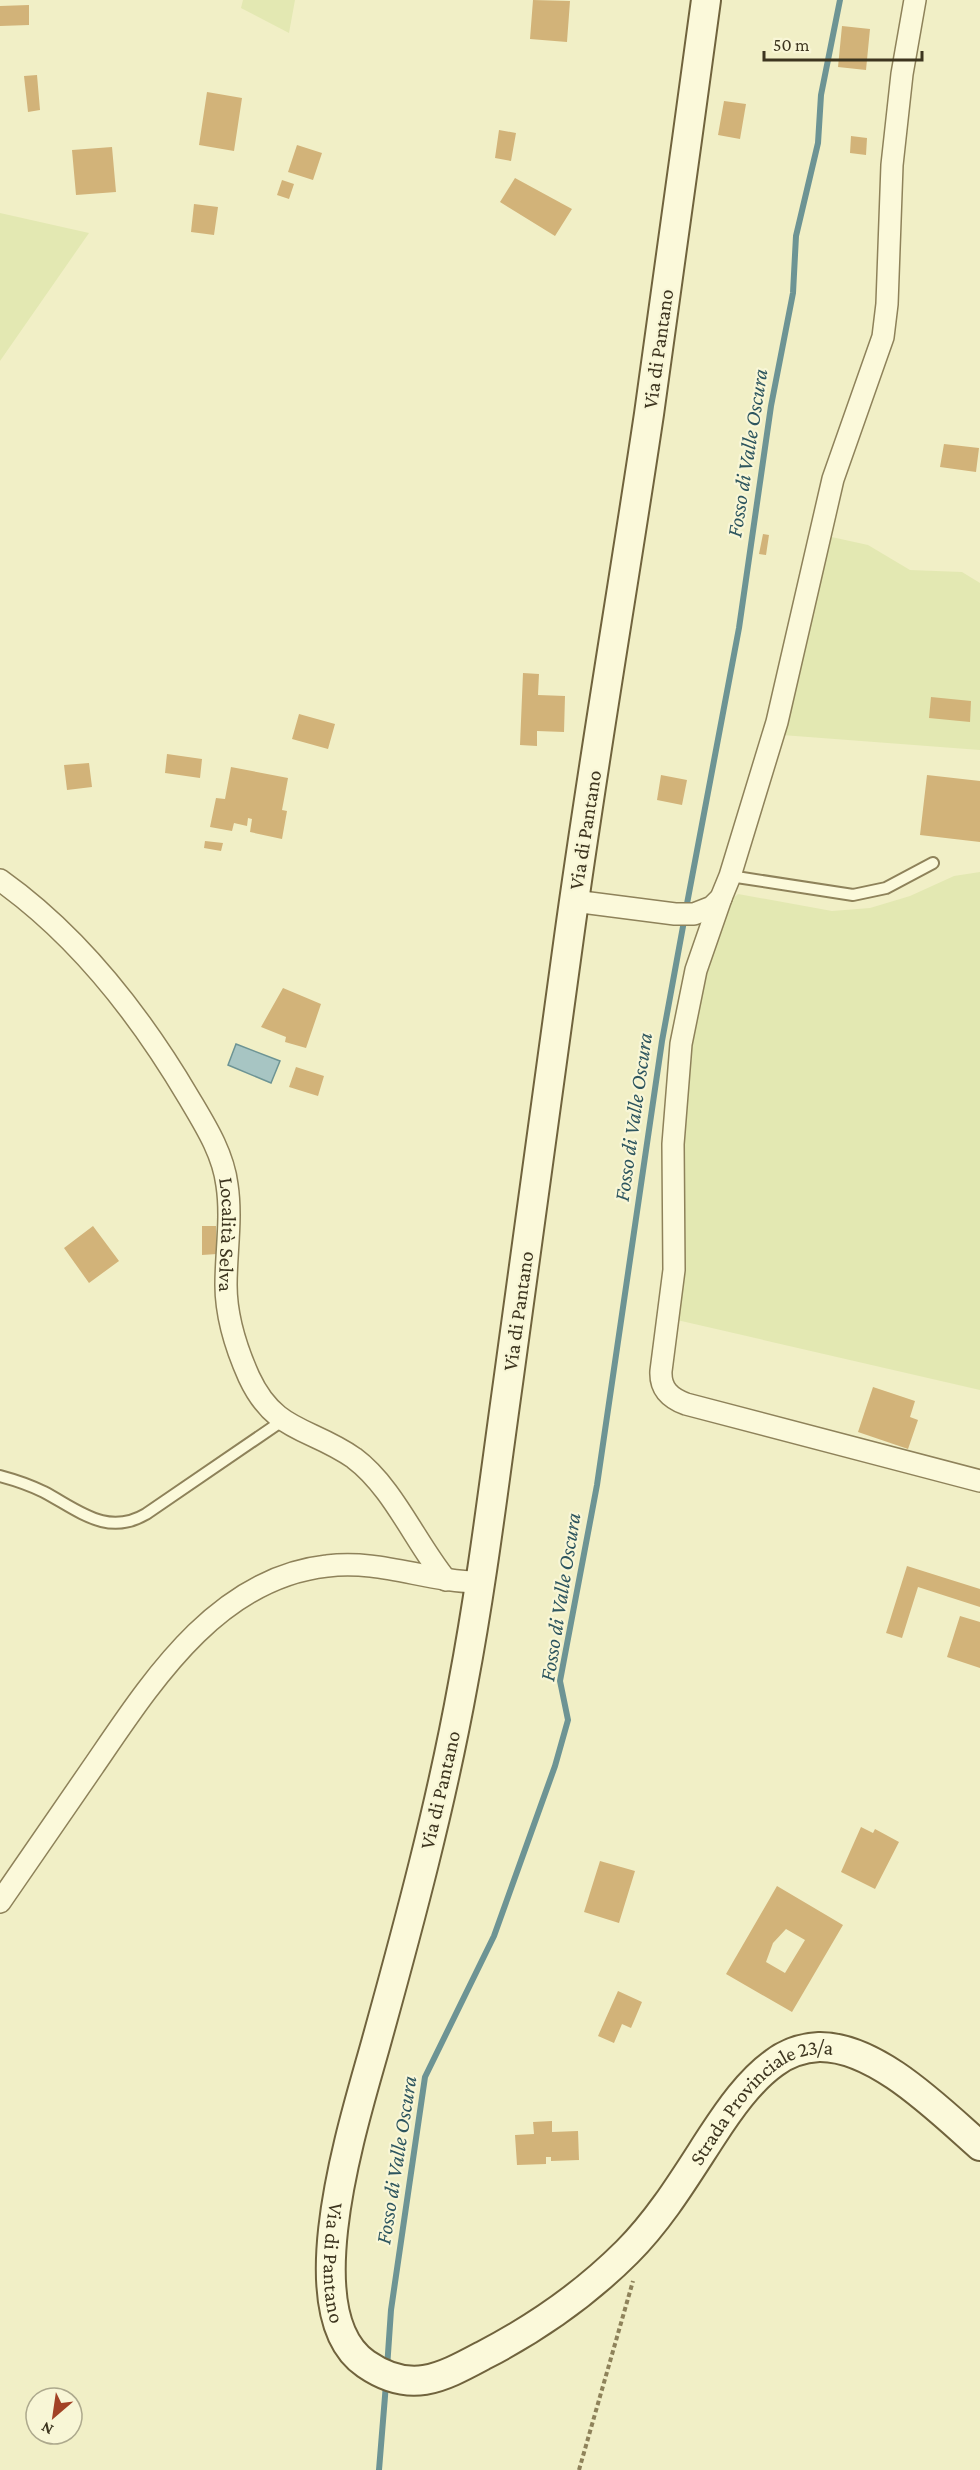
<svg xmlns="http://www.w3.org/2000/svg" width="980" height="2470" viewBox="0 0 980 2470" font-family="'Crimson Pro',serif">
<style>
.farmland{fill:#e3e8b2}
.water{fill:#a7c5c3;stroke:#6d9494;stroke-width:1.5}
.lines{fill:none;stroke-linecap:round;stroke-linejoin:round}
.stream{stroke:#6d9494;stroke-width:6}
.building{fill:#d2b379;fill-rule:evenodd}
.lane-casing{stroke:#8e825a;stroke-width:14}
.street-casing{stroke:#8e825a;stroke-width:24}
.secondary-casing{stroke:#70633d;stroke-width:32}
.path{stroke:#8e825a;stroke-width:4;stroke-dasharray:4.5 3;stroke-linecap:butt}
.lane{stroke:#fbf9da;stroke-width:10}
.street{stroke:#fbf9da;stroke-width:21}
.secondary{stroke:#fbf9da;stroke-width:28}
.labels{text-anchor:middle;dominant-baseline:central;stroke-width:4.5;stroke-linejoin:round;paint-order:stroke}
.street-label{font-size:21px;fill:#3d351f;stroke:#f8f6d6}
.water-label{font-size:22px;font-style:italic;fill:#2d555e;stroke:#f8f6d6}
</style>
<rect width="100%" height="100%" fill="#f1efc6"/>
<path class="farmland" d="M243 0H295L289 33 241 8Z
M0 213 89 233 0 361Z
M827 536 868 545 910 570 962 572 980 583V750L782 735Z
M980 872V1390L677 1320 678 1204 694 1010 723 907 738 894 832 911 870 908 910 896 954 876Z"/>
<path class="water" d="M236 1044 280 1061 271 1083 228 1065Z"/>
<g class="lines">
<path class="stream" d="M686 909 739 628 771 406 793 293 796 236 818 143 821 95 840 0
M387 2368 391 2310 425 2077 494 1936 555 1766 568 1720 560 1681 597 1485 662 1041 684 921
M379 2470 386 2384"/>
</g>
<path class="building" d="M533 0 570 1 567 42 530 39Z
M29 5V25L0 26V6Z
M842 26 870 29 866 70 838 67Z
M37 75 40 110 28 112 24 76Z
M207 92 242 98 234 151 199 145Z
M724 101 746 104 740 139 718 135Z
M499 130 516 133 511 161 495 158Z
M851 136 867 138 866 155 850 153Z
M297 145 322 153 313 180 288 172Z
M112 147 116 192 76 195 72 150Z
M515 178 572 209 555 236 500 202Z
M282 180 294 184 289 199 277 195Z
M194 204 218 207 214 235 191 232Z
M944 444 979 448 976 472 940 467Z
M763 534 769 535 766 555 759 554Z
M523 673 539 674 538 695 565 696 564 732 537 731V746L520 745Z
M931 697 971 701 970 722 929 718Z
M299 714 335 724 328 749 292 739Z
M167 754 202 759 200 778 165 773Z
M89 763 92 787 67 790 64 765Z
M231 767 288 778 282 810 287 811 282 839 250 832 252 819 248 818 247 826 234 823 232 831 210 827 216 798 225 799Z
M661 775 687 780 682 805 657 800Z
M927 775 980 781V842L920 835Z
M205 841 223 843 221 851 204 848Z
M283 988 321 1004 306 1048 285 1042 286 1037 261 1027Z
M296 1067 324 1076 318 1096 289 1087Z
M93 1226 119 1261 89 1283 64 1248Z
M202 1226H216L217 1254 202 1255Z
M873 1387 915 1401 910 1417 918 1420 908 1449 858 1432Z
M907 1566 980 1589V1607L918 1587 902 1638 886 1633Z
M960 1616 980 1622V1668L947 1657Z
M861 1827 873 1833 875 1829 899 1842 875 1889 841 1872Z
M600 1861 635 1871 619 1923 584 1912Z
M777 1886 843 1925 792 2012 726 1974ZM786 1929 805 1940 785 1973 766 1962 773 1943Z
M618 1991 642 2002 631 2028 622 2024 614 2043 598 2036Z
M552 2121V2132L578 2131 579 2160 551 2161V2157H546V2164L517 2165 515 2135 534 2134 533 2122Z"/>
<g class="lines">
<g class="lane-casing">
<path id="lane" d="M730 876 853 895 886 888 933 863
M0 1476C15 1480 30 1485 44 1492 78 1510 107 1537 146 1514L282 1421"/>
</g>
<g class="street-casing">
<g id="street">
<path id="s1" d="M0 880C80 937 140 1015 189 1098 205 1125 223 1153 227 1185 232 1218 226 1252 226 1285 226 1316 236 1348 249 1377 275 1433 310 1427 354 1458 393 1487 415 1542 446 1580"/>
<path d="M721 898 696 970 681 1044 673 1144 674 1270 661 1371C660 1389 670 1398 686 1404L980 1481"/>
<path d="M574 901 675 914H694L712 907 721 898 730 876 777 722 833 479 883 337 887 304 892 165 902 74 915 0"/>
<path d="M0 1902C31 1857 62 1812 93 1767 150 1684 216 1578 327 1566 380 1559 428 1582 480 1582"/>
</g>
</g>
<g class="secondary-casing">
<g id="secondary">
<path id="s2" d="M706 0C687 138 669 276 649 414 623 588 593 762 569 937 549 1086 528 1234 508 1383 494 1483 482 1584 463 1684 441 1805 409 1924 376 2043 356 2116 291 2313 366 2364 411 2395 441 2378 484 2355 536 2328 585 2294 627 2252 661 2218 686 2176 712 2136 729 2110 749 2081 774 2063 787 2053 802 2048 819 2047 876 2046 939 2110 980 2146"/>
</g>
</g>
<path class="path" d="M579 2470 633 2281"/>
<use href="#lane" class="lane"/>
<use href="#street" class="street"/>
<use href="#secondary" class="secondary"/>
</g>
<g class="labels">
<g class="street-label">
<text transform="translate(658 349) rotate(-82)">Via di Pantano</text>
<text transform="translate(585 830) rotate(-81)">Via di Pantano</text>
<text stroke="none"><textPath href="#s1" startOffset="436">Località Selva</textPath></text>
<text transform="translate(518 1311) rotate(-82)">Via di Pantano</text>
<text transform="translate(440 1790) rotate(-77)">Via di Pantano</text>
<text stroke="none"><textPath href="#s2" startOffset="2919">Strada Provinciale 23/a</textPath></text>
<text stroke="none"><textPath href="#s2" startOffset="2296">Via di Pantano</textPath></text>
</g>
<g class="water-label">
<text transform="translate(747 453) rotate(-81)">Fosso di Valle Oscura</text>
<text transform="translate(633 1117) rotate(-82)">Fosso di Valle Oscura</text>
<text transform="translate(560 1597) rotate(-81)">Fosso di Valle Oscura</text>
<text transform="translate(396 2160) rotate(-81)">Fosso di Valle Oscura</text>
</g>
</g>
<g transform="translate(54 2416) rotate(209)"><circle r="28" fill="#f8f6d6" stroke="#ada98d" stroke-width="1.5"/>
<path d="M0-4.5L10 22L0 15L-10 22Z" fill="#a24225"/>
<text y="-9" font-size="16" font-weight="bold" text-anchor="middle" fill="#3d351f">N</text>
</g>
<path d="M764 51v9h158v-9" fill="none" stroke="#3d351f" stroke-width="3"/>
<text x="773" y="51" font-size="18" fill="#3d351f" stroke="#f8f6d6" stroke-width="4.5" paint-order="stroke">50 m</text>
</svg>
